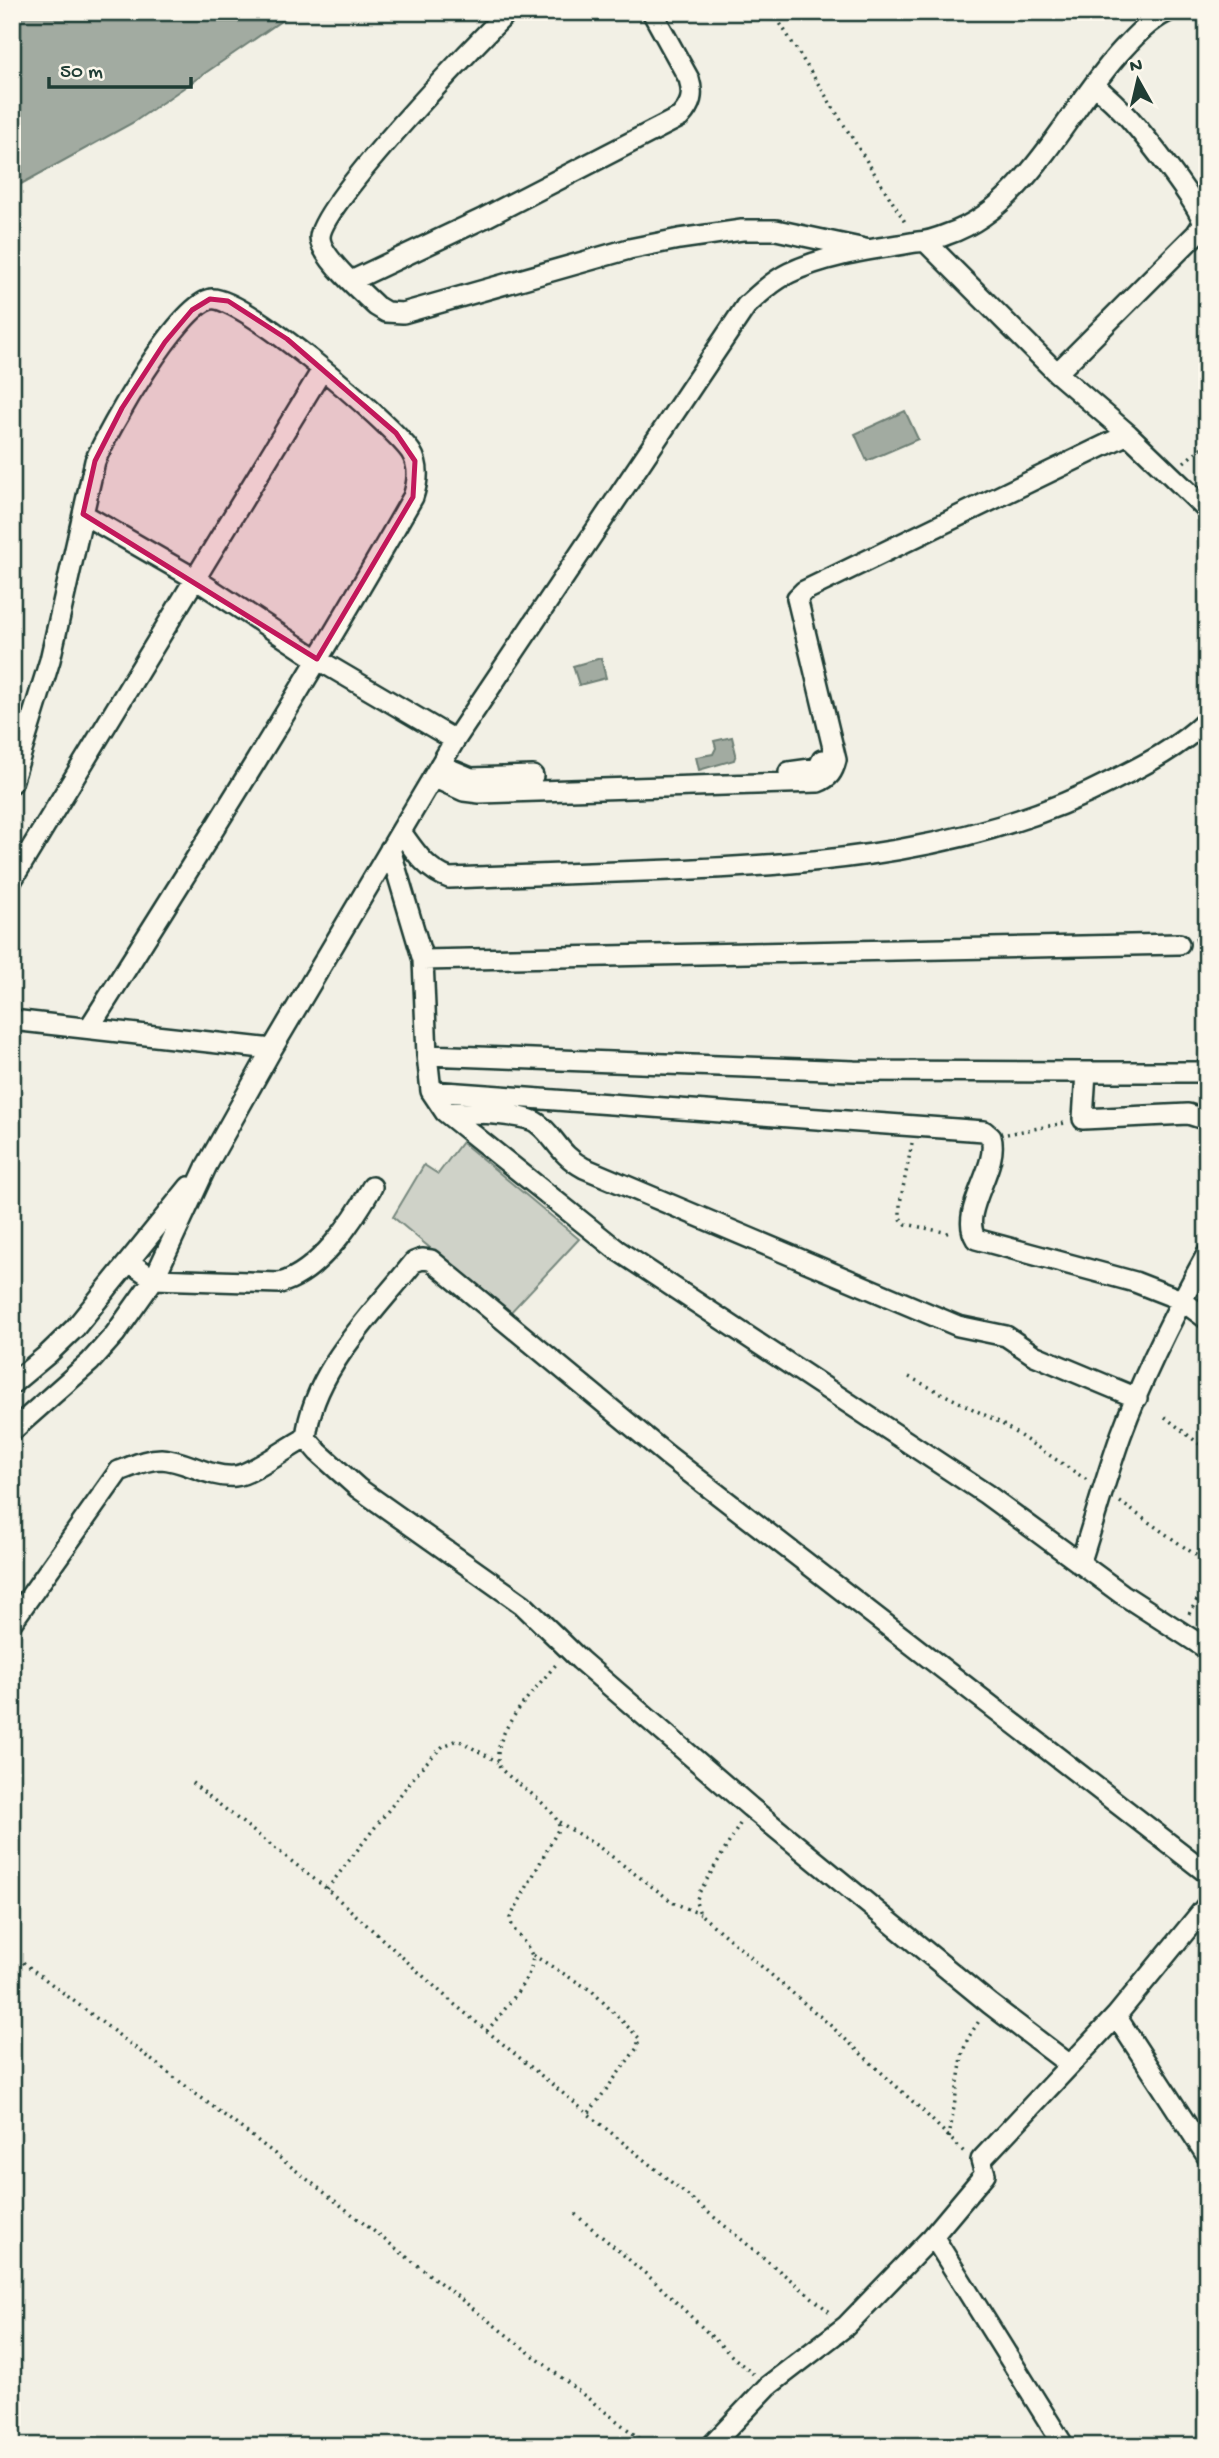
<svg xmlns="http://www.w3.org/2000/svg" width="1219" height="2458" viewBox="0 0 1219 2458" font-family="'Gochi Hand',sans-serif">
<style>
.green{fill:#cfd2c8;stroke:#77887e;stroke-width:2}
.water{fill:#a2aba1;stroke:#6e7f75;stroke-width:2}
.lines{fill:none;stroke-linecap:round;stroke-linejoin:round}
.minor-casing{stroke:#1f3d34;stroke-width:24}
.path{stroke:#1f3d34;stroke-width:3.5;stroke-dasharray:2 5;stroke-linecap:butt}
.minor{stroke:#fbf7ec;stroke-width:19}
.marked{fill:#c2185b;fill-opacity:0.2;stroke:#c2185b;stroke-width:5;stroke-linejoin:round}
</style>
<rect width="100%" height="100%" fill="#f2f0e5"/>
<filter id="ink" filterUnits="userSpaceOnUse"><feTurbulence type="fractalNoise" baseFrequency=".0143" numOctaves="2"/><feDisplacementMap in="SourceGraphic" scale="14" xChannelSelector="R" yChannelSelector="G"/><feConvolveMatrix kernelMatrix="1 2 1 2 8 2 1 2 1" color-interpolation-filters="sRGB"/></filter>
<g filter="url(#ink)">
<path class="green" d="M462 1142 579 1239 509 1314 393 1217 424 1165 438 1174Z"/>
<path class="water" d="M12 12H294L134 122 12 189Z
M905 411 918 439 867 461 855 434Z
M601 658 606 678 579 685 573 666Z
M732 737 736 754 734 760 699 770 696 757 713 754 716 748 714 741Z"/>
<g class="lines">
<g class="minor-casing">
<path id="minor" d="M508 12C477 42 321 204 320 237 320 257 362 292 376 306L386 312 403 313 629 249 679 239 742 230H776L865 249
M926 242 1057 373 1128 434 1207 510
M351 281 484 218 680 117C691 105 694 95 689 79L652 12
M1057 373 1196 234 1203 224C1201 206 1144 135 1129 118 1118 106 1106 95 1094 85
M83 514 194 578 317 659 455 740
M440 765 471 778 533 776
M789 772 818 768 822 760
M433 777 464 791 480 793 818 782C829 778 833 772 836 760L797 598 804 591 1128 434
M12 783 50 660 95 461C109 428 178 306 211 299 240 293 392 424 411 452 420 466 418 482 413 497 310 677 200 853 89 1028
M401 832C414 850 426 870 449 878 523 875 597 872 671 870 824 864 976 852 1114 780 1148 763 1179 747 1207 720
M390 849 423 960 427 1055 431 1091 445 1112 617 1250 986 1494 1122 1594 1207 1649
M12 880 322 370
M423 960 1179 944
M12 1020 272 1049
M427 1055 854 1071 1086 1072 1083 1119 1188 1114 1207 1120
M1086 1072H1207
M431 1091 984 1131 991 1137C1000 1168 958 1211 976 1239L1135 1282 1181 1300 1207 1319
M445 1112C466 1113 521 1112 537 1123 556 1137 558 1154 584 1168L958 1326 1006 1336 1034 1355 1137 1398
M129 1262 154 1279 280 1283C319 1272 353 1221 372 1187
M12 1384 48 1354 75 1328 189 1187
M12 1431 90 1362 115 1334 154 1279 207 1165 272 1049 455 740 746 306C759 294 773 281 789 273 828 254 875 249 917 242 928 242 938 238 948 234 1026 208 1069 107 1122 50 1135 36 1149 21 1167 12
M306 1438C313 1370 373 1314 414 1262L422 1259 431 1260 667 1455 1207 1873
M1080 1564C1094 1521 1106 1477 1121 1435 1144 1372 1175 1312 1207 1254
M12 1622 119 1471C133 1466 146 1459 161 1459 186 1460 208 1478 235 1476 251 1475 288 1447 306 1438L318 1452 358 1488 522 1604 580 1660 750 1807 990 2004 1070 2065
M1116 2016 1207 2156
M933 2236 1064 2446
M711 2446 768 2386 846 2326 933 2236 985 2174 981 2160 1116 2016 1207 1905"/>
</g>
<path class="path" d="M773 12 907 225
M1184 462 1207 443
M1195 940 1207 936
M1007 1134 1065 1123
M912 1143 900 1203V1218L906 1224 953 1234
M909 1377 999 1422 1087 1480
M1165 1417 1207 1450
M1120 1502 1207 1563
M1189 1614 1207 1582
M192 1783 327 1889 454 2004 831 2313
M559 1822 599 1847 674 1903 700 1914
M740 1824 699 1893 696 1902 700 1914 830 2025 923 2111 966 2154
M327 1889 422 1767 443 1746 458 1740 498 1762
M12 1954 262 2144 649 2446
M533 1955 592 1991 639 2038 637 2048 588 2114
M487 2031C498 2017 537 1974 532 1956 528 1942 512 1933 510 1918L559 1828C559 1809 514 1783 500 1768 487 1735 538 1687 558 1662
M949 2138 963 2051 968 2038 981 2018
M575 2214 653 2280 733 2357 753 2374"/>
<use href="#minor" class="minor"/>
</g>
</g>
<path class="marked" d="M210 299 228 301 287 339 396 433 415 461 413 497 317 659 83 514 95 461 122 408 165 342 192 310Z"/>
<rect width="1219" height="2458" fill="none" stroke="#fbf7ec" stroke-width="42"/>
<rect x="21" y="21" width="1177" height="2416" fill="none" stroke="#1f3d34" stroke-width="2.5" filter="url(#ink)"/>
<g transform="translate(1138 80) rotate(352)" stroke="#fbf7ec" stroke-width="5" paint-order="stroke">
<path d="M0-5L12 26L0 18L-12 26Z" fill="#1f3d34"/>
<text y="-10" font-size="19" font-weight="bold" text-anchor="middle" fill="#1f3d34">N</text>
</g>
<path d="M49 77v10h142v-10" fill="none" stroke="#1f3d34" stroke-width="3.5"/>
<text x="60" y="77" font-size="21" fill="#1f3d34" stroke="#fbf7ec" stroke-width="5" paint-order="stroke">50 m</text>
</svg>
